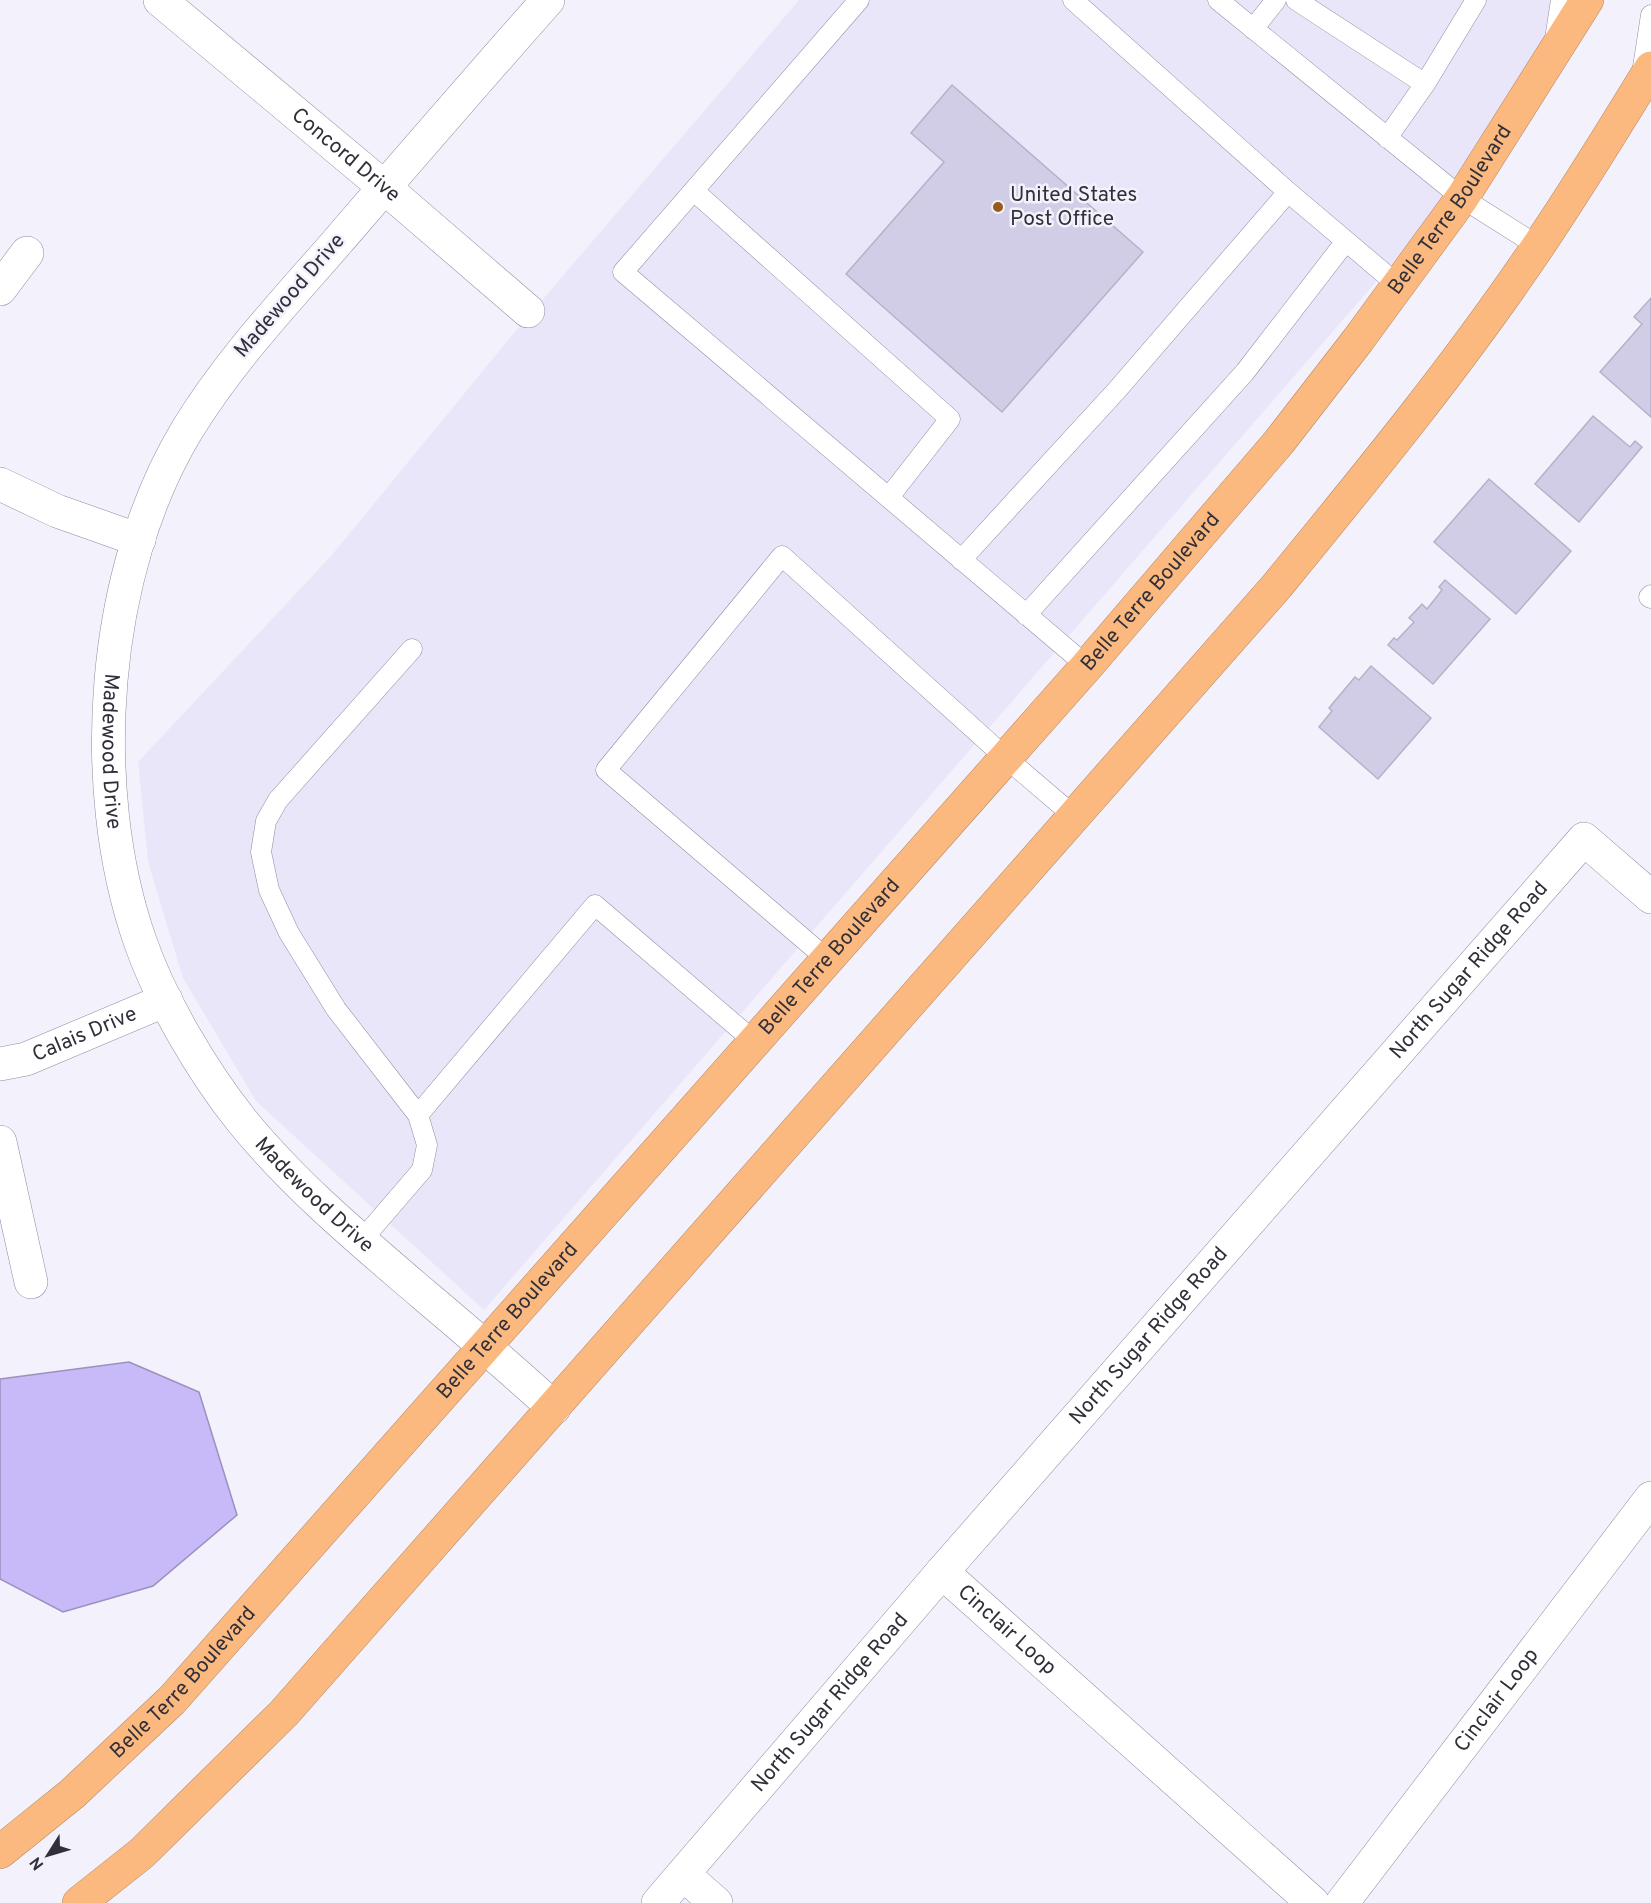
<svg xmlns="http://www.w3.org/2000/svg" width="1651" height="1903" viewBox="0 0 1651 1903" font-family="Overpass,sans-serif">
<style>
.built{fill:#eae6fa}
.water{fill:#c8b9f8;stroke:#9b90be;stroke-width:1.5}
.building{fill:#d2cde6;stroke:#b6b1c9;stroke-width:1.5}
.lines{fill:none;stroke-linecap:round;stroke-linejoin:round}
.lane-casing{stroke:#908ba2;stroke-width:21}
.street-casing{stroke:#908ba2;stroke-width:34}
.highway-casing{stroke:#b58966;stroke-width:34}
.lane{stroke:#fff;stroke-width:20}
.street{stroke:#fff;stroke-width:33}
.highway{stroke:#fcb97f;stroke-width:33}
.poi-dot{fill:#975b1d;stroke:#f3f1fb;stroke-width:2}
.labels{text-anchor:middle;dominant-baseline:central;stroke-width:5;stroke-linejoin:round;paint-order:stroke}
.street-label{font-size:21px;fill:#312f38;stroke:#f3f1fb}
.poi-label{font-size:21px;fill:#312f38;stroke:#f3f1fb;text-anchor:start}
</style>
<rect width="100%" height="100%" fill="#f3f1fb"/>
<path class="built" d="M799 0H1573L1427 223 484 1310 256 1101 183 978 148 862 138 762 331 556 514 333Z"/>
<path class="water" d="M129 1362 199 1392 237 1515 153 1586 63 1612 0 1579V1379Z"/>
<path class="building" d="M952 85 1143 252 1002 412 846 274 944 162 911 133Z
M1651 298V417L1600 372 1642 324 1634 317Z
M1593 416 1630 447 1635 441 1642 447 1579 522 1535 484Z
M1489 479 1571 551 1516 614 1434 542Z
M1445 580 1490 619 1433 684 1388 645 1394 638 1397 640 1414 622 1409 618 1422 604 1427 609 1442 590 1439 587Z
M1371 666 1431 718 1378 779 1319 727 1332 711 1329 708 1355 677 1359 680Z"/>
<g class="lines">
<g class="lane-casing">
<path id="lane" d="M859 0 623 272 1087 666
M1073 0 1288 192 1398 285
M1218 0 1462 198 1538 246
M1296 0 1425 84
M1253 29 1276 0
M1555 39 1561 0
M1641 80 1651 15
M1387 138 1425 84 1476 0
M694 191 950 419 889 497
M961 560 1117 390 1288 192
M1651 595 1649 597 1651 598
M1026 615 1245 372 1346 241
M412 649 278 800 266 821 261 852 269 890 289 933 336 1009 418 1115
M827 959 606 770 782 556 1006 758 1074 816
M361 1241 422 1170 427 1145 418 1115 595 905 755 1042"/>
</g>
<g class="street-casing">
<g id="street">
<path id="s1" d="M160 0 384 187 528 311"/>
<path id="s2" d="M548 0C477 80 408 160 338 241 285 302 229 361 187 430 101 572 86 786 140 941 161 1001 202 1071 242 1121 295 1186 360 1240 423 1294 467 1331 511 1369 554 1408"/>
<path d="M0 289 27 253"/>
<path d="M0 484 57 511 139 540"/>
<path id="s3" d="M0 1064 26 1059 166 1000"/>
<path d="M0 1142 31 1282"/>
<path id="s4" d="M942 1572 1313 1903"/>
<path d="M683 1874 716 1903"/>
<path id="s5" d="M658 1903 942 1572 1584 839 1651 897"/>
<path id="s6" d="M1342 1903 1651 1498"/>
</g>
</g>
<g class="highway-casing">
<g id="highway">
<path id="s7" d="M0 1852 72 1794 172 1700 1087 666 1279 442 1358 340 1462 198 1587 0"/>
<path d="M79 1903 142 1853 284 1713 1276 587C1367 476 1459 364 1539 245 1578 187 1615 127 1651 68"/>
</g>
</g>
<use href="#lane" class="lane"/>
<use href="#street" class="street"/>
<use href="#highway" class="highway"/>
</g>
<circle class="poi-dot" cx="998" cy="207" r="6"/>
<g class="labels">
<g class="street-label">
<text stroke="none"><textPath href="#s1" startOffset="242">Concord Drive</textPath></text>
<text stroke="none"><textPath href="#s7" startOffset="2194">Belle Terre Boulevard</textPath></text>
<text transform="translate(290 296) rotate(-49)">Madewood Drive</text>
<text stroke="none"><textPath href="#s7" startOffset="1708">Belle Terre Boulevard</textPath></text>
<text stroke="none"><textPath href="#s2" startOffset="897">Madewood Drive</textPath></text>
<text stroke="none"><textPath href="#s7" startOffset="1222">Belle Terre Boulevard</textPath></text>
<text stroke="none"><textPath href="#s5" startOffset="1236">North Sugar Ridge Road</textPath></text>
<text stroke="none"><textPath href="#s3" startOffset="90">Calais Drive</textPath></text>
<text stroke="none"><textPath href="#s2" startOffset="1401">Madewood Drive</textPath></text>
<text stroke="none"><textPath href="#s7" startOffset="736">Belle Terre Boulevard</textPath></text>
<text stroke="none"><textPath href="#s5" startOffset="750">North Sugar Ridge Road</textPath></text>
<text stroke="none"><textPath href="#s4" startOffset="87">Cinclair Loop</textPath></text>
<text stroke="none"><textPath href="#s7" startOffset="250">Belle Terre Boulevard</textPath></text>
<text stroke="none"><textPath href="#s6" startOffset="255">Cinclair Loop</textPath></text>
<text stroke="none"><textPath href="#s5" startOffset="264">North Sugar Ridge Road</textPath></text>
</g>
<g class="poi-label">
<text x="1010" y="195">United States<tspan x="1010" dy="24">Post Office</tspan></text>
</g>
</g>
<g transform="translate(48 1855) rotate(233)" stroke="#f3f1fb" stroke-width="4.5" paint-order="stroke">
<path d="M0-4.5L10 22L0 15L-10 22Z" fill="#312f38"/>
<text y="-9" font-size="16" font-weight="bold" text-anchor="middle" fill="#312f38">N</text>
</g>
</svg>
